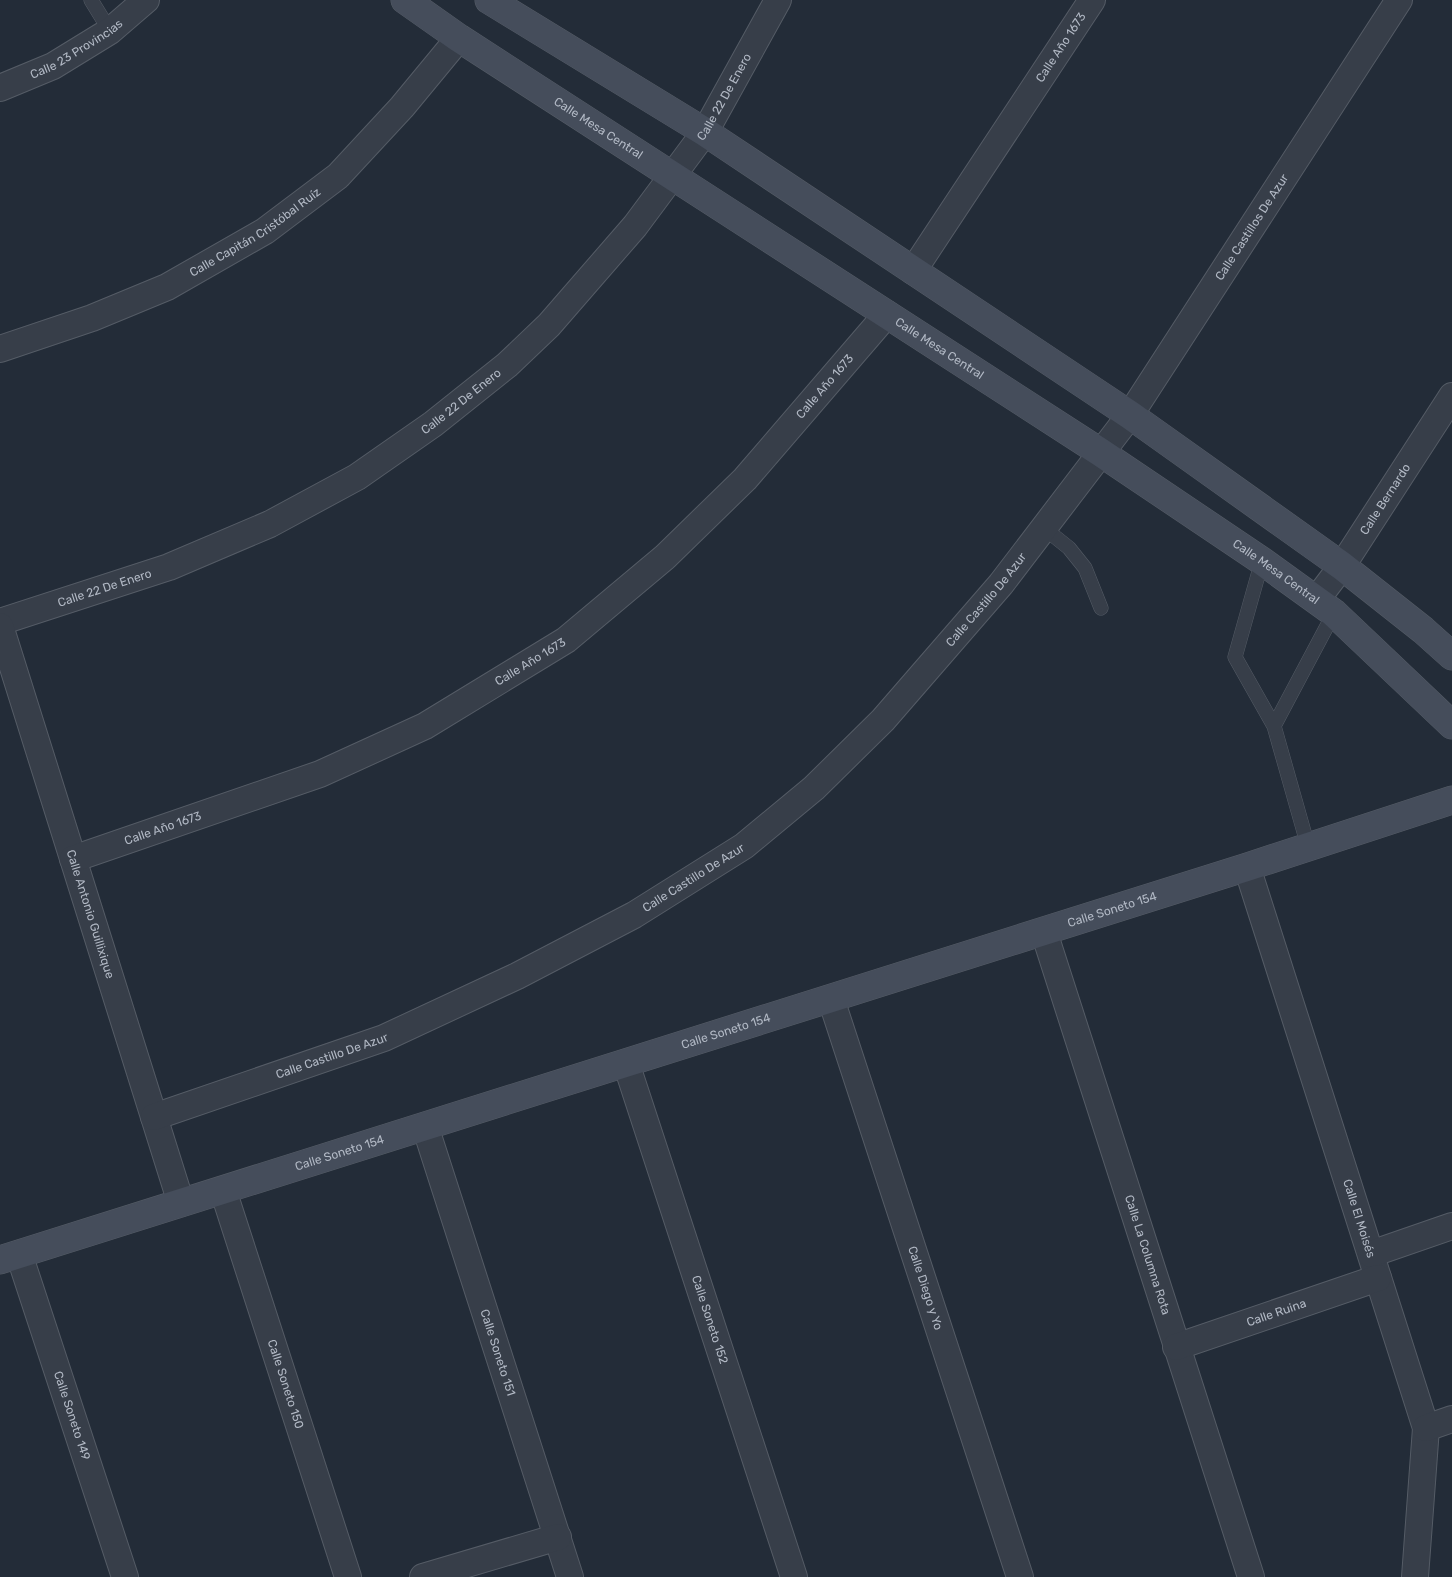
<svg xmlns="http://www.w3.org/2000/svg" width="1452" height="1577" viewBox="0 0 1452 1577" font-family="Rubik,sans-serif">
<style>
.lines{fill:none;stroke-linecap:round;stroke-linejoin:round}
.lane-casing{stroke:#555c66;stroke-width:15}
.street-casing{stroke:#555c66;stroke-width:28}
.secondary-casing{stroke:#555c66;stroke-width:29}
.lane{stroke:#373e49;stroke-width:14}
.street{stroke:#373e49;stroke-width:26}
.secondary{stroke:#454d5b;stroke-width:28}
.labels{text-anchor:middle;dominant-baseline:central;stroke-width:4;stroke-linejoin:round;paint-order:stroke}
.street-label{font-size:12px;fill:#b2b9c5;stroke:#1c232d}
</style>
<rect width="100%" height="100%" fill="#232c38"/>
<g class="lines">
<g class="lane-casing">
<path id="lane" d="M91 0 110 31
M1044 528 1069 548 1085 568 1101 608
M1262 561 1235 657 1274 726
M1308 846 1274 726 1334 613"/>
</g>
<g class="street-casing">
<g id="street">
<path id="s1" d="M0 88 53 66 110 31 146 0"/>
<path id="s2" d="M913 271 1092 0"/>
<path id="s3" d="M0 349 92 318 167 287 265 231 338 176 402 107 459 38"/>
<path id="s4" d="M1317 599 1342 566 1452 396"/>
<path id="s5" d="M0 622 169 567 270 524 357 477 433 424 507 365 549 325 635 226 705 132 778 0"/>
<path id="s6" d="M0 626 181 1203"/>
<path id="s7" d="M73 859 320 774 425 726 566 640 665 557 745 479 887 314"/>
<path id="s8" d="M1247 867 1426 1428 1415 1577"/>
<path id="s9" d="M1044 932 1251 1577"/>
<path id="s10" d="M831 999 1020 1577"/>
<path id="s11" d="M626 1063 794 1577"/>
<path id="s12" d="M154 1117 384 1038 517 976 634 915 744 846 814 788 883 720 1001 584 1130 415 1399 0"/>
<path id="s13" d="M425 1126 570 1577"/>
<path id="s14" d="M223 1190 348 1577"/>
<path id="s15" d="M19 1254 125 1577"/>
<path d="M1371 1254 1452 1226"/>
<path id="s16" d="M1176 1347 1378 1278"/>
<path d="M1426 1428 1452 1419"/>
<path d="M423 1577 558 1537"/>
</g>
</g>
<g class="secondary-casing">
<g id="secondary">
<path id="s17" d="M405 0 459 38 1100 452 1262 561 1334 613 1452 725"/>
<path d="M489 0 705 132 1130 415 1342 566 1423 630 1452 656"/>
<path id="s18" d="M0 1260 1247 867 1452 800"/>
</g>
</g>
<use href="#lane" class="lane"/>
<use href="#street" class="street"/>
<use href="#secondary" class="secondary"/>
</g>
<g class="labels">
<g class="street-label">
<text stroke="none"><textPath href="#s1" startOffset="86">Calle 23 Provincias</textPath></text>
<text stroke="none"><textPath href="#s2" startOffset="268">Calle Año 1673</textPath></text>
<text stroke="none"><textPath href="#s5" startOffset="920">Calle 22 De Enero</textPath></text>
<text stroke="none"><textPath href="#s17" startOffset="232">Calle Mesa Central</textPath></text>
<text stroke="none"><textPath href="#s12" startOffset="1456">Calle Castillos De Azur</textPath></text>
<text stroke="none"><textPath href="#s3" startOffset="282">Calle Capitán Cristóbal Ruíz</textPath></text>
<text stroke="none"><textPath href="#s17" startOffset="638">Calle Mesa Central</textPath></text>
<text stroke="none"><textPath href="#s7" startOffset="905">Calle Año 1673</textPath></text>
<text stroke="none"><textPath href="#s5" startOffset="515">Calle 22 De Enero</textPath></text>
<text stroke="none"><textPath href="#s4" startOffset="121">Calle Bernardo</textPath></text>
<text stroke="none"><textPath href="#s17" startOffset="1042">Calle Mesa Central</textPath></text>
<text stroke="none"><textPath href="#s5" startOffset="110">Calle 22 De Enero</textPath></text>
<text stroke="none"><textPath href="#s12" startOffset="998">Calle Castillo De Azur</textPath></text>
<text stroke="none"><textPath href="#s7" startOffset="500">Calle Año 1673</textPath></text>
<text stroke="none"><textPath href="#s7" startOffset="95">Calle Año 1673</textPath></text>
<text stroke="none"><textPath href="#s12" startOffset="592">Calle Castillo De Azur</textPath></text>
<text stroke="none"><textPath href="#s18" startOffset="1166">Calle Soneto 154</textPath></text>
<text stroke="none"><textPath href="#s6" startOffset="302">Calle Antonio Guillixique</textPath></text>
<text stroke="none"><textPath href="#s18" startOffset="761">Calle Soneto 154</textPath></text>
<text stroke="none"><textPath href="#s12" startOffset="188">Calle Castillo De Azur</textPath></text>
<text stroke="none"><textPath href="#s18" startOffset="356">Calle Soneto 154</textPath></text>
<text stroke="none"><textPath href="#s8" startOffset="369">Calle El Moisés</textPath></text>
<text stroke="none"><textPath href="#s9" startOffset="339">Calle La Columna Rota</textPath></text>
<text stroke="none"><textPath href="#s10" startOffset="304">Calle Diego y Yo</textPath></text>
<text stroke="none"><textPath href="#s16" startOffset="106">Calle Ruina</textPath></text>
<text stroke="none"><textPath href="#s11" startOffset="270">Calle Soneto 152</textPath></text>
<text stroke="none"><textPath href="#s13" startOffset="238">Calle Soneto 151</textPath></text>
<text stroke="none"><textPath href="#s14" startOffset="204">Calle Soneto 150</textPath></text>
<text stroke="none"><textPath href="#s15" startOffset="170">Calle Soneto 149</textPath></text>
</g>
</g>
</svg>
